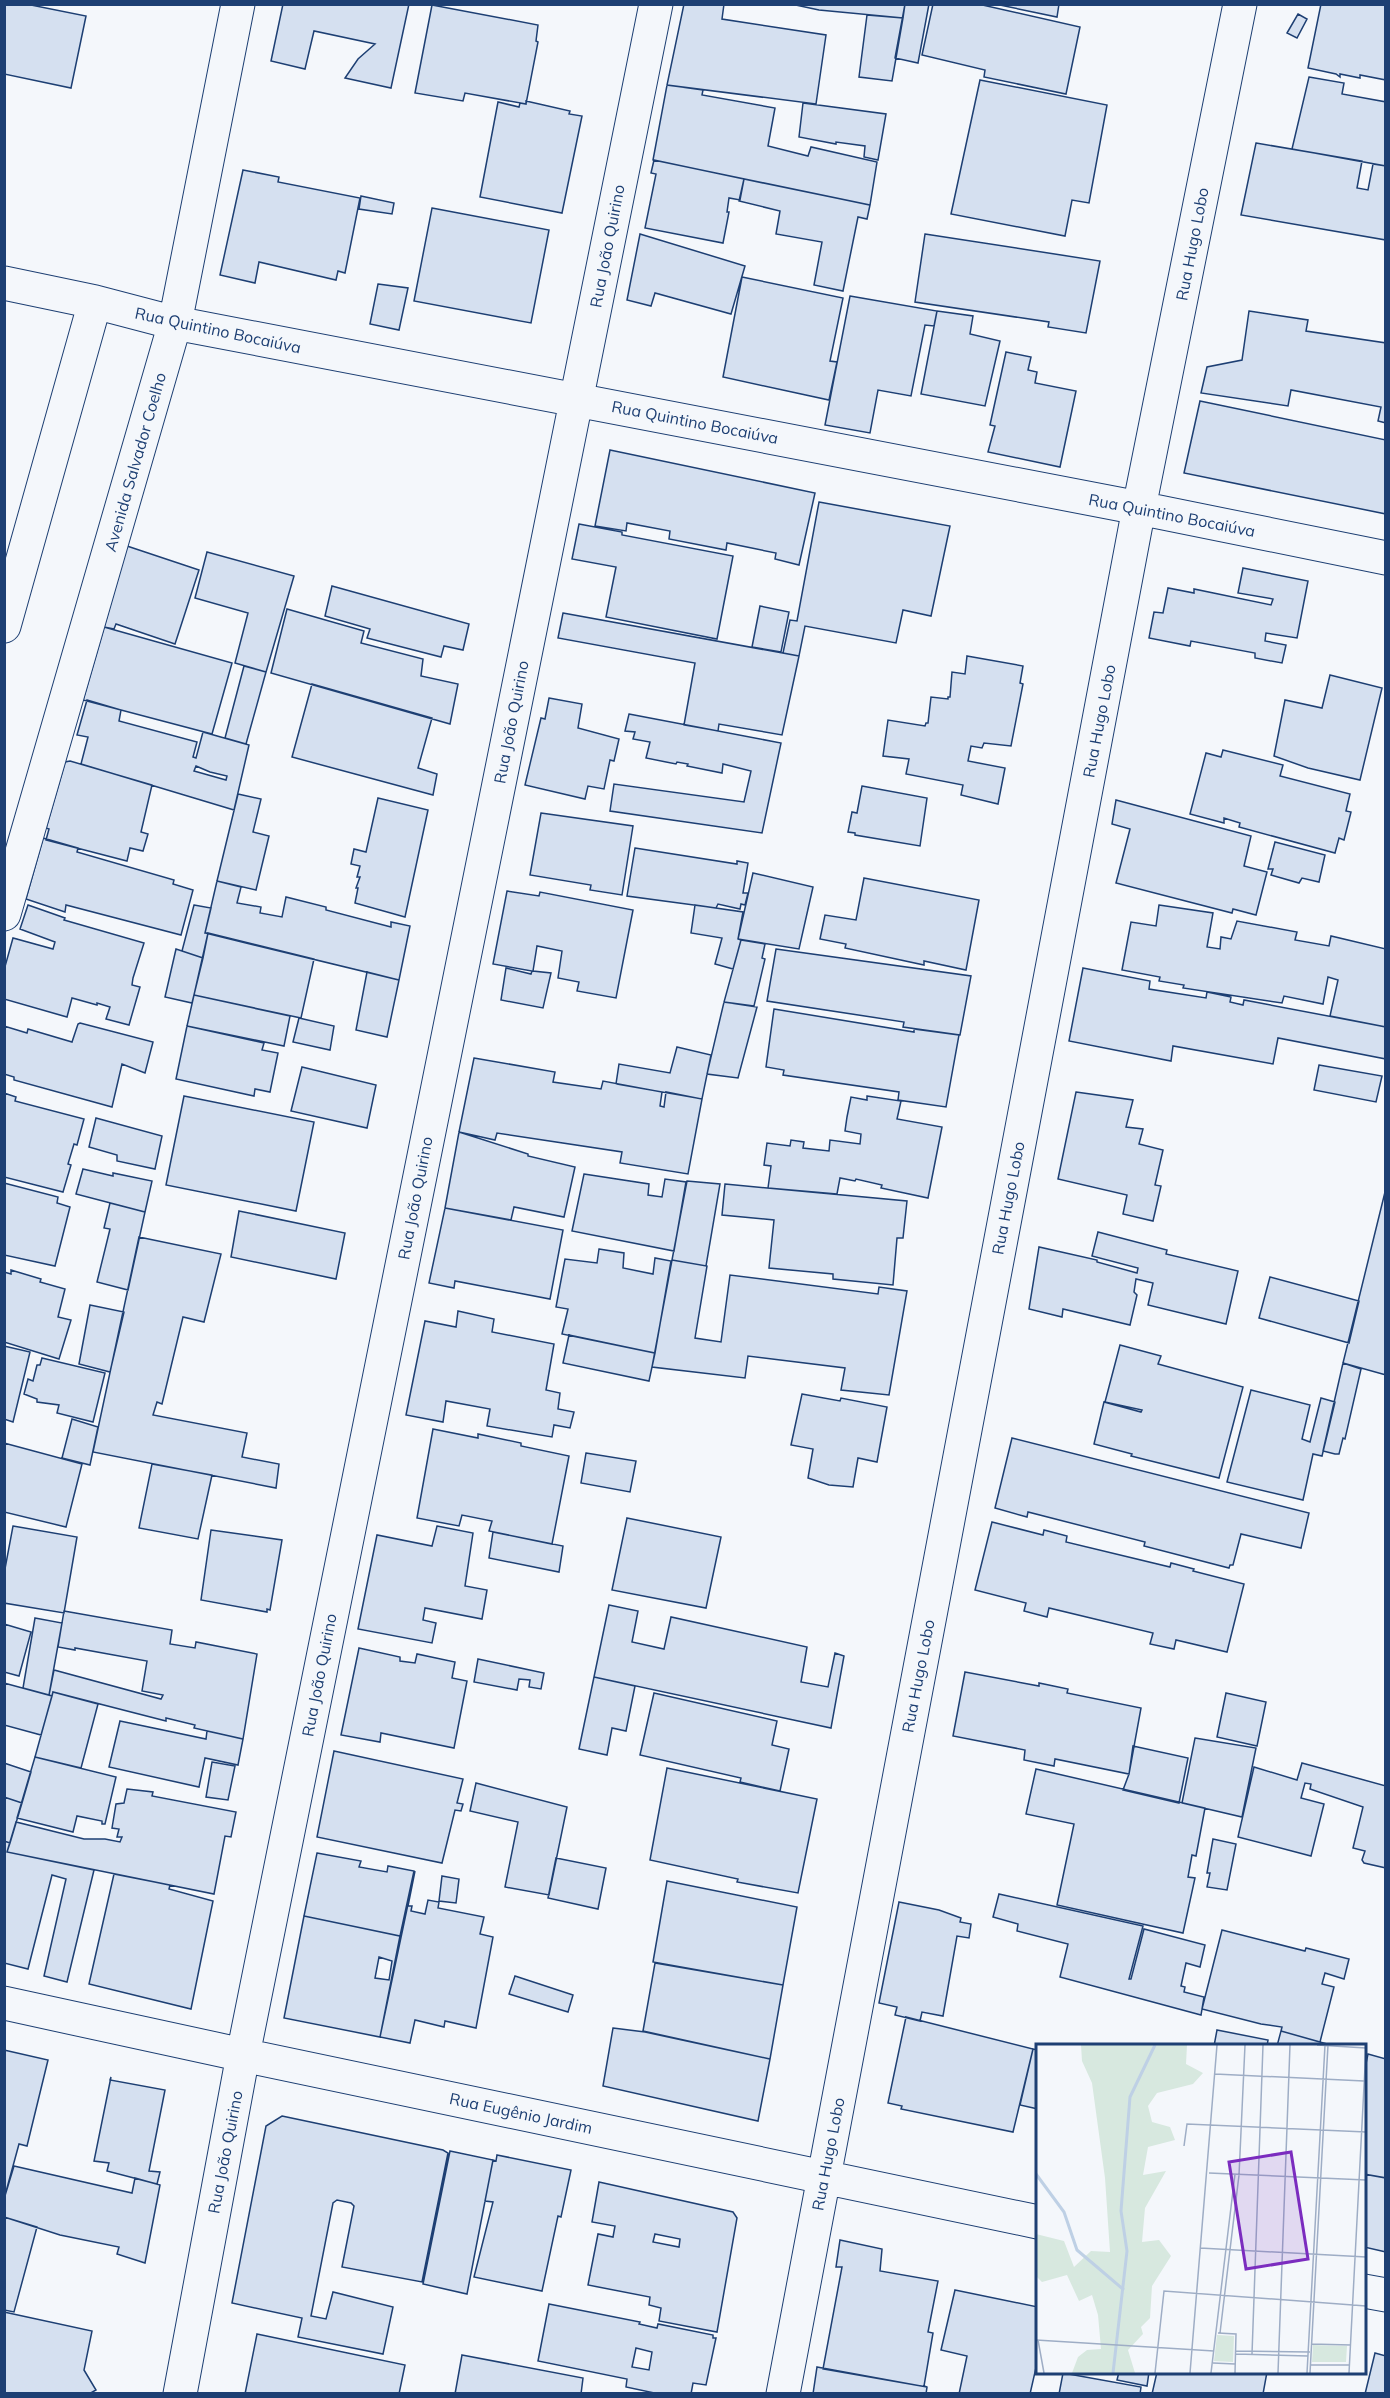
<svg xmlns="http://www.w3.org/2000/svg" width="1390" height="2398" viewBox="0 0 1390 2398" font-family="Mulish,sans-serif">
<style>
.building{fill:#d5e0f0;stroke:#1d3f73;stroke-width:1.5;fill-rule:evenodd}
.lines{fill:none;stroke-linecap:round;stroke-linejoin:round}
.street-casing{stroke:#1d3f73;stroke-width:35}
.street{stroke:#f4f7fb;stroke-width:33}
.labels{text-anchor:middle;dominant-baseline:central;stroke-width:4.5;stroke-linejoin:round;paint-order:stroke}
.street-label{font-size:16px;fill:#1d3f73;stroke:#f4f7fb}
.inset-river{fill:none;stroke:#bed0e5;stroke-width:3}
.inset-road{fill:none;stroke:#9eadc5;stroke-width:1.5}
.view{fill:#7b2cbf;fill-opacity:0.15;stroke:#7b2cbf;stroke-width:3}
.inset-edge{fill:none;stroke:#1d3f73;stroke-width:3}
</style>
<rect width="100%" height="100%" fill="#f4f7fb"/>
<path class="building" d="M4 4H26L86 16 71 88 4 74Z
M283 4H409L391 88 345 78 358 59 375 44 314 31 305 69 271 61Z
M684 4H724L722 19 826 35 816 104 667 85Z
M791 4H905L903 18 819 10Z
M905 4H929L918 63 895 58Z
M933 4H978L1080 27 1066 94 984 77 985 70 922 55Z
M995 4H1059L1057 17Z
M1321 4H1386V80L1360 75V78L1340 74V77L1336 74 1308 68Z
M432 5 538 25 536 41 538 42 526 104 465 93 463 101 415 93Z
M1298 14 1307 19 1297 38 1287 33Z
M867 15 903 18 892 81 859 77Z
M1309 77 1344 83 1342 94 1386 102V166L1292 149Z
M980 80 1107 105 1089 203 1072 200 1065 236 951 214Z
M667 85 703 90 702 95 775 108 768 146 808 156 811 147 877 162 870 205 653 160Z
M526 101 570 111 569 114 582 116 562 213 480 197 498 102 519 107 520 103 526 104Z
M803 103 886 114 878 160 864 157 865 146 836 142V144L799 137Z
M1256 143 1362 161 1357 188 1368 190 1373 164 1386 166V240L1241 215Z
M654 160 744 179 740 200 729 198 727 212H729L723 243 645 228 656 174 651 173Z
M243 170 279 177 278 182 360 198 345 273 338 271 336 280 259 262 255 283 220 275Z
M744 179 870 205 867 219 858 217 843 291 814 285 822 242 776 234 780 211 739 201Z
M361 196 394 203 392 214 359 209Z
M432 208 549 230 531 323 414 301Z
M640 234 745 266 731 314 655 293 651 306 627 300Z
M925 234 1100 261 1086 333 1048 327 1049 322 915 302Z
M742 277 843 298 830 361 837 362 829 400 723 377Z
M378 284 408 288 399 330 370 324Z
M850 296 937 311 934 326 925 325 911 396 878 390 870 433 825 425Z
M937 311 973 316 970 334 1000 341 985 406 921 394Z
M1249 311 1308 320 1306 331 1386 343V423L1378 421 1381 407 1291 390 1288 406 1201 393 1207 367 1242 360Z
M1006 352 1031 357 1028 370 1037 372 1035 383 1076 391 1060 467 988 452 995 426 990 425Z
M1200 401 1386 440V514L1184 473Z
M610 450 815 493 799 565 775 559 776 553 727 543 726 550 669 539 670 531 627 523 626 531 595 526Z
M819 502 950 526 931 616 903 610 896 643 805 626 799 656 783 653 790 620 797 621Z
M579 524 622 532V535L733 556 717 639 606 617 616 567 572 559Z
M127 546 199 570 175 644 116 624 114 629 104 627Z
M207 552 294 576 266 672 235 663 248 613 195 598Z
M1243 568 1308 581 1297 638 1266 633 1265 641 1286 645 1282 663 1255 658V653L1191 641 1190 646 1149 638 1154 612 1163 613 1168 588 1194 593V589L1271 605 1273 599 1238 593Z
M332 586 469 624 463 650 444 646 441 657 367 638 370 629 325 616Z
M760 606 789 612 781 652 752 647Z
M287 609 364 631 361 643 423 659 421 676 458 684 450 724 271 673Z
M563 613 799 656 782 735 719 724 718 731 684 725 695 663 558 638Z
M104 627 232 663 212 734 83 700Z
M967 656 1023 666 1020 683 1023 684 1011 746 984 743 982 748 971 746 968 761 1005 768 998 804 961 795 963 785 906 774 909 759 883 756 888 720 925 726 926 723H928L931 697 948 699V697H950L952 672 965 674Z
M244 666 266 672 246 744 225 738Z
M1330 675 1382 688 1360 780 1308 768 1274 756 1285 700 1322 708Z
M312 684 432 718 418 768 437 774 433 795 292 757Z
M549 698 582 704 578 728 619 739 614 761 610 760 604 789 588 786 585 799 525 785 541 718 545 719Z
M87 700 121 710 119 721 197 742 193 757 196 758 203 732 249 745 234 810 81 764 88 737 77 735ZM196 766 210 772 227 776 226 780 194 771Z
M629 714 781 743 762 833 610 811 614 784 744 802 751 771 723 764 722 773 687 766 688 764 677 762 676 764 646 758 650 742 633 739 635 732 625 731Z
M1223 750 1283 765 1280 776 1350 794 1346 811 1351 812 1344 840 1339 838 1335 853 1239 827 1240 823 1224 818V823L1190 814 1206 753 1221 757Z
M70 761 152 785 141 832 148 834 143 851 130 848 127 861 46 840 49 829 46 828 65 762Z
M862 786 927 798 920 846 855 835V833L848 832 852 812 857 813Z
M238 794 261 799 253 832 269 836 256 890 217 881Z
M378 798 428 810 405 917 355 903 358 888H356L360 877H357L360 866 351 864 354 849 366 852Z
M1116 800 1251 836 1244 866 1267 872 1256 915 1233 909 1232 913 1116 883 1130 829 1112 824Z
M541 813 633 826 622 895 590 890 591 885 530 875Z
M43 838 78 848 77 852 174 880 173 884 193 890 181 935 66 905 65 912 26 899Z
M1275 842 1325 855 1319 882 1302 878 1299 883 1271 875 1273 869H1268Z
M635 848 737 864V861L748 863 743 893H748L745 905 741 904 740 909 718 904 716 908 627 896Z
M753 873 813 887 799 949 738 939Z
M864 878 979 900 966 970 924 961V965L845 948 846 944 820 939 825 915 856 920Z
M217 881 241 887 237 903 261 907 260 913 282 917 286 897 326 907V910L391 927V922L410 926 399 980 205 933Z
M507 891 539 896 540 892 633 910 616 998 577 991 579 982 558 978 562 951 537 946 533 971 551 973 543 1008 501 1000 506 968 531 974 532 971 493 964Z
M28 905 65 918 64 920 144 943 133 978 132 985 140 987 129 1025 106 1019 110 1007 97 1003V1005L72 998 67 1017 4 999V970L13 938 53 949 55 942 20 929Z
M194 905 211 908 205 933H208L203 958 182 951Z
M695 905 743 912 738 939 741 940 733 969 715 964 722 938 691 933Z
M1159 905 1213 913 1207 947 1220 949 1221 937 1231 939 1237 921 1297 932 1295 940 1329 946 1331 936 1386 949V1027L1330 1016 1338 980 1328 977 1323 1004 1284 996 1282 1003 1183 988 1184 985 1159 981 1160 977 1122 970 1131 922 1156 926Z
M208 933 314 959 301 1018 194 995Z
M741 940 765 944 762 958 765 959 754 1006 724 1002Z
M176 949 203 958 192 1003 165 997Z
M776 949 971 976 960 1035 903 1027 904 1022 767 1001Z
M1083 968 1150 981 1149 989 1206 998 1207 992 1231 997 1230 1002 1243 1005 1244 1000 1386 1027V1059L1278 1038 1273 1064 1173 1046 1171 1061 1069 1041Z
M367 972 399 980 387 1037 356 1030Z
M194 995 290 1016 284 1046 187 1026Z
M724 1002 757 1007 738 1078 707 1074Z
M774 1009 914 1032V1029L959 1035 946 1107 898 1100 899 1092 783 1075 784 1070 766 1067Z
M299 1018 334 1026 330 1050 293 1042Z
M80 1023 153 1042 145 1073 122 1064 112 1107 14 1080V1077L4 1074V1026L27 1033 28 1029 72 1042 78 1024Z
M187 1026 264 1043 262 1050 278 1053 270 1092 255 1089 254 1096 176 1079Z
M677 1047 711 1055 702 1099 616 1084 619 1064 670 1073Z
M474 1058 555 1072 553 1082 601 1089 603 1081 662 1092 660 1106 664 1107 666 1092 702 1099 688 1174 620 1163 622 1152 497 1133 495 1140 459 1132Z
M1319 1065 1382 1076 1376 1102 1314 1090Z
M302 1067 376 1085 367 1128 291 1111Z
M1076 1092 1133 1100 1126 1127 1143 1129 1139 1144 1163 1150 1155 1185 1161 1186 1153 1221 1123 1214 1127 1195 1058 1179Z
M4 1093 16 1097 15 1101 84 1119 77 1145 74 1144 68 1164 71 1165 63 1192 4 1177Z
M184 1096 314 1122 296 1211 166 1185Z
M867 1096 901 1101 897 1119 942 1127 928 1198 881 1188 882 1185 856 1179 855 1181 840 1178 837 1194 768 1188 771 1166 764 1165 767 1143 790 1146 791 1140 804 1142 803 1148 829 1151 830 1140 860 1144 861 1134 845 1131 847 1117 851 1097 867 1100Z
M96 1118 162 1136 155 1169 117 1161V1155L89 1147Z
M459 1132 528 1154V1156L575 1167 564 1217 514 1207 511 1220 445 1208Z
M83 1169 113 1176V1173L152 1181 145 1212 76 1194Z
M584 1174 649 1184 648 1195 662 1197 665 1179 686 1182 674 1251 572 1231Z
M687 1181 720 1184 706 1266 672 1260Z
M4 1183 58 1197 57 1203 70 1207 55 1266 4 1255Z
M725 1184 907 1201 903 1238H897L893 1285 833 1279V1274L769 1268 774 1220 722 1215Z
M1385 1192 1386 1193V1375L1343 1363Z
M110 1203 145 1212 128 1290 97 1282 110 1229 104 1228Z
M445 1208 563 1230 550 1299 455 1281 454 1288 429 1283Z
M239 1211 345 1233 336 1279 231 1257Z
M1098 1232 1167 1250 1166 1254 1238 1271 1226 1324 1148 1305 1153 1283 1136 1279 1134 1292 1137 1295 1130 1325 1063 1309 1062 1317 1029 1309 1039 1247 1097 1260V1262L1137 1273 1138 1268 1092 1256Z
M139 1237 221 1254 204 1322 183 1317 162 1404 157 1402 153 1415 247 1433 242 1457 279 1464 276 1488 93 1452Z
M599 1249 624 1253 623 1268 653 1274 655 1258 671 1261 655 1353 562 1334 568 1309 556 1307 565 1259 597 1263Z
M672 1260 707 1266 695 1338 721 1342 730 1275 878 1294 879 1287 907 1291 889 1395 841 1390 845 1368 748 1356 745 1378 652 1367Z
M11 1270 41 1279 40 1282 65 1289 58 1317 71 1320 59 1359 4 1342V1272L11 1274Z
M1270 1277 1359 1301 1349 1343 1259 1318Z
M90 1305 124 1312 110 1372 79 1364Z
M458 1311 494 1319 492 1332 554 1344 546 1390 560 1393 558 1409 574 1412 570 1428 554 1425 552 1437 487 1426 490 1409 446 1401 443 1422 406 1415 425 1321 456 1327Z
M569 1335 655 1353 649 1381 563 1363Z
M1120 1345 1161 1356 1158 1364 1243 1387 1219 1478 1131 1456 1132 1454 1094 1444 1104 1402 1141 1412 1142 1410 1105 1402Z
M4 1346 30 1352 13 1422 4 1419Z
M42 1358 105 1373 93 1422 57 1413 59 1405 37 1402V1399L24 1394 28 1379 33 1381 37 1365H40Z
M1343 1363 1361 1369 1345 1439 1343 1438 1339 1454H1335L1323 1451Z
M1251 1390 1310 1405 1302 1439 1310 1442 1321 1398 1335 1402 1322 1456 1313 1454 1303 1500 1227 1482Z
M802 1394 840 1401 841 1398 887 1407 877 1462 858 1458 853 1487 829 1485 808 1478 813 1449 791 1445Z
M72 1419 98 1427 90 1465 62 1458Z
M433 1429 478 1438V1434L521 1443V1446L569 1456 552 1544 489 1531 492 1521 462 1515 459 1526 417 1518Z
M1012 1438 1309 1513 1301 1548 1241 1534 1233 1565H1230L1229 1568 1144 1546 1145 1542 1028 1512 1027 1517 995 1508Z
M4 1443 82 1464 66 1527 4 1512Z
M586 1453 636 1461 630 1492 581 1483Z
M152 1464 212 1475 198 1539 139 1528Z
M627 1518 721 1537 706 1608 612 1590Z
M992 1522 1043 1535 1044 1530 1067 1536 1066 1542 1170 1567 1171 1563 1194 1569 1193 1571 1244 1584 1227 1652 1176 1640 1174 1649 1150 1644 1153 1633 1049 1608 1047 1617 1024 1611 1026 1603 975 1590Z
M13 1526 77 1537 64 1613 4 1603V1574Z
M437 1526 473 1533 465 1586 487 1590 482 1619 425 1608 423 1620 436 1623 432 1643 358 1629 377 1535 432 1546Z
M211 1530 282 1540 270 1610 267 1609V1612L201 1600Z
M493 1532 563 1546 559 1572 489 1558Z
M609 1605 638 1611 632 1642 664 1649 671 1617 807 1647 801 1682 828 1687 835 1653 844 1656 831 1728 594 1677Z
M64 1611 172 1630 170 1644 195 1648 196 1642 257 1654 243 1739 194 1728 195 1725 166 1718V1721L53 1692 52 1696 49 1695 54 1670 161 1699 163 1695 142 1691 147 1661 75 1648V1650L58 1647Z
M35 1618 62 1623 49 1695 23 1688Z
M4 1624 31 1632 19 1676 4 1672Z
M359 1648 400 1657V1661L415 1663 417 1654 455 1662 452 1678 467 1681 454 1748 381 1733 380 1742 341 1735Z
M478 1659 544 1673 541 1689 529 1687 530 1680 519 1679 517 1690 474 1682Z
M965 1672 1039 1686V1683L1068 1689 1067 1693 1141 1708 1129 1774 1055 1759 1054 1766 1024 1760 1025 1750 953 1736Z
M594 1677 635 1686 626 1731 612 1728 607 1755 579 1749Z
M4 1683 52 1696 41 1735 4 1725Z
M53 1692 98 1704 81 1768 35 1757Z
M654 1693 777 1721 772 1745 789 1749 780 1791 740 1782 741 1778 640 1755Z
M1226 1693 1266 1702 1257 1746 1217 1737Z
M120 1721 206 1739 207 1731 243 1739 238 1765 205 1758 199 1787 109 1767Z
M1195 1738 1256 1748 1242 1817 1182 1803Z
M1133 1746 1188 1758 1179 1803 1123 1790 1129 1774Z
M334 1751 463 1779 457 1803 463 1804 461 1811 455 1810 442 1863 317 1837Z
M35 1757 116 1777 105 1824H102V1821L77 1816 73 1832 17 1818Z
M212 1762 235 1766 228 1800 206 1797Z
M4 1763 31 1772 22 1803 4 1797Z
M1302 1763 1386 1786V1868L1364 1863 1362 1860 1365 1851 1353 1848 1363 1807 1310 1789 1311 1784 1305 1783 1301 1798 1324 1804 1311 1856 1238 1837 1254 1767 1297 1780Z
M667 1768 817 1799 798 1893 737 1882 738 1879 650 1860Z
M1036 1769 1205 1808 1196 1856 1192 1855 1188 1877 1195 1878 1183 1933 1057 1905 1074 1824 1026 1814Z
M476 1783 567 1807 549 1895 505 1887 518 1822 470 1811Z
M127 1789 153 1792 152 1796 236 1812 231 1837 225 1836 214 1894 7 1852 16 1822 84 1839H105L120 1842 122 1837H117L119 1829 112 1828 116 1804 124 1803Z
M4 1797 22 1803 10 1843 4 1841Z
M1213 1839 1236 1844 1227 1890 1207 1887 1210 1873H1207Z
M4 1841 10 1843 7 1852 94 1870 67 1982 44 1976 66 1879 52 1875 28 1969 4 1963Z
M317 1853 361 1861 359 1867 387 1872 388 1866 414 1871 400 1936 304 1916Z
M556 1858 606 1868 598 1909 548 1898Z
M415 1871 408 1906H412L411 1911 425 1914 428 1900 439 1902 438 1908 484 1917 480 1934 493 1937 476 2028 445 2021 444 2027 415 2020 410 2043 380 2037Z
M114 1874 170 1885 169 1889 213 1901 191 2009 89 1984Z
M442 1876 459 1879 456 1903 439 1901Z
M667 1881 797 1907 783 1985 653 1962Z
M999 1894 1143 1926 1129 1979H1131L1144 1929 1205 1945 1200 1967 1186 1963 1181 1986 1185 1987 1184 1992 1204 1997 1201 2015 1060 1977 1068 1944 1017 1931 1018 1924 993 1917Z
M899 1902 939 1910 961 1918 960 1922 971 1924 969 1938 957 1936 943 2016 922 2012 920 2021 895 2015 897 2007 879 2003Z
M304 1916 400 1936 380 2037 284 2018ZM379 1957 392 1961 389 1980 375 1978Z
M1222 1930 1305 1951 1306 1948 1349 1959 1344 1979 1325 1973 1322 1984 1334 1987 1320 2042 1281 2031 1282 2027 1261 2024 1202 2009Z
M655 1963 783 1985 770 2059 643 2031Z
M515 1976 573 1995 568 2012 509 1994Z
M906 2017 1033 2049 1013 2132 901 2109 902 2106 888 2103Z
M613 2028 645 2032 770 2059 758 2121 603 2086Z
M1217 2030 1268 2040 1267 2046H1214Z
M1281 2031 1320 2042 1334 2046H1277Z
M1033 2049 1038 2050V2109L1020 2105Z
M4 2050 48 2060 27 2146 19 2144 4 2199Z
M1368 2054 1386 2059V2178L1364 2174V2073Z
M111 2077 110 2080 165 2090 149 2171 160 2172 157 2184 107 2171 109 2163 94 2161Z
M282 2116 443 2150 448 2153 422 2282 342 2267 354 2206 351 2203 337 2200 333 2203 311 2316 326 2319 333 2292 393 2307 383 2354 298 2337 302 2318 232 2303 266 2126Z
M450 2151 493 2160 467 2294 423 2284Z
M497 2155 571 2170 561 2217 558 2216 542 2291 474 2277 493 2202 485 2201 493 2160 496 2161Z
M14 2166 132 2193 135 2178 160 2185 145 2263 117 2254 119 2247 60 2235 4 2217V2199Z
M1364 2174 1386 2178V2252L1364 2247Z
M599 2182 733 2212 737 2218 717 2332 659 2321 661 2308 649 2305 650 2297 588 2285 598 2234 613 2237 615 2226 592 2222ZM655 2234 680 2239 679 2247 653 2242Z
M4 2217 37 2227 14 2312 4 2310Z
M840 2240 882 2249 880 2271 938 2281 928 2332 933 2333 924 2386 927 2387 823 2369 842 2267H836Z
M955 2290 1038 2307V2359L1030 2394H959L967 2356 941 2350Z
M549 2304 640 2322 639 2324 657 2328 658 2324 713 2335V2338H716L706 2385 693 2383 691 2394H659L626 2387 627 2379 538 2361ZM636 2348 652 2352 649 2370 632 2367Z
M4 2312 92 2331 84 2370 96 2390 89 2394H4Z
M257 2334 405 2365 399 2394H245Z
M1375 2353 1386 2356V2394H1365Z
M462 2355 583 2378 581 2394H455Z
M817 2367 927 2387 926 2394H813Z
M1119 2372H1149L1147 2386 1117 2380Z
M1157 2372H1267L1263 2394H1152Z
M1063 2373 1141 2387 1140 2394H1059Z"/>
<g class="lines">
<g class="street-casing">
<path id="street" d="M4 283 95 302 175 323 1139 508 1386 558
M4 626 95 302
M4 914 175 323 238 4
M4 2003 243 2055 1038 2222
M1364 2291 1386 2295
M180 2394 243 2055 656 4
M783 2394 1139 508 1240 4"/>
</g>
<use href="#street" class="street"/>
</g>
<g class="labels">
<g class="street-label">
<text transform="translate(1192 244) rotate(-79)">Rua Hugo Lobo</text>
<text transform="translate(607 246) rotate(-79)">Rua João Quirino</text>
<text transform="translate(218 330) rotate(12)">Rua Quintino Bocaiúva</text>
<text transform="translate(695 422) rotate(11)">Rua Quintino Bocaiúva</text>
<text transform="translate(135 462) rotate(-74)">Avenida Salvador Coelho</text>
<text transform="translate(1172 515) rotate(11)">Rua Quintino Bocaiúva</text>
<text transform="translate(1099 721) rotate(-79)">Rua Hugo Lobo</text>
<text transform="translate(511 722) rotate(-79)">Rua João Quirino</text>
<text transform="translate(415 1198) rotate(-79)">Rua João Quirino</text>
<text transform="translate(1008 1198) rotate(-79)">Rua Hugo Lobo</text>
<text transform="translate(319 1675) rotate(-79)">Rua João Quirino</text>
<text transform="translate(918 1676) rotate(-79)">Rua Hugo Lobo</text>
<text transform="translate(521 2113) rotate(12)">Rua Eugênio Jardim</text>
<text transform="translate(225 2152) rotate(-79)">Rua João Quirino</text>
<text transform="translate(828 2154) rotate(-79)">Rua Hugo Lobo</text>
</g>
</g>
<g transform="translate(1036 2044)">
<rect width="330" height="330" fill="#f4f7fb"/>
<path d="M45 1H151L150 20 167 29 157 40 121 49 112 62 116 78 134 83 139 96 112 103 107 131 130 127 109 164 106 198 123 196 135 212 116 242 114 274 105 283 107 290 92 306 99 329H36L42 313 51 306 65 305 62 271 56 251 43 257 31 231 6 238 0 232V190L28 197 38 223 55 207 74 208 69 134 56 39 46 17ZM181 291 198 292 197 318 178 317ZM277 301 311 302 310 318H276Z" fill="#d7e8df"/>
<path class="inset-river" d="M0 130 28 168 41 206 88 246M77 329 91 207 85 167 94 53 119 1"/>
<path class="inset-road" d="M281 1 330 4M179 30 328 37M148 102 151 80 330 88M173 129 330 136M164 204 330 213M182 289 200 290 199 329M184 289 203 131 209 1M0 296 178 307M2 296 8 329M275 300 315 301M200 307 274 308M200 310 272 312M216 310 227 1M177 319 199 320M274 321H314M119 329 128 247 330 262M154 329 181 1M175 329 199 130M242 329 254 1M271 329 289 1M274 329 292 1M313 329 330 4"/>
<path class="view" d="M255 108 272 215 210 225 193 118Z"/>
<rect width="330" height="330" class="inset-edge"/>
</g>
<rect width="1390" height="2398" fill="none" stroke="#1d3f73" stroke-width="12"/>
</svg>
